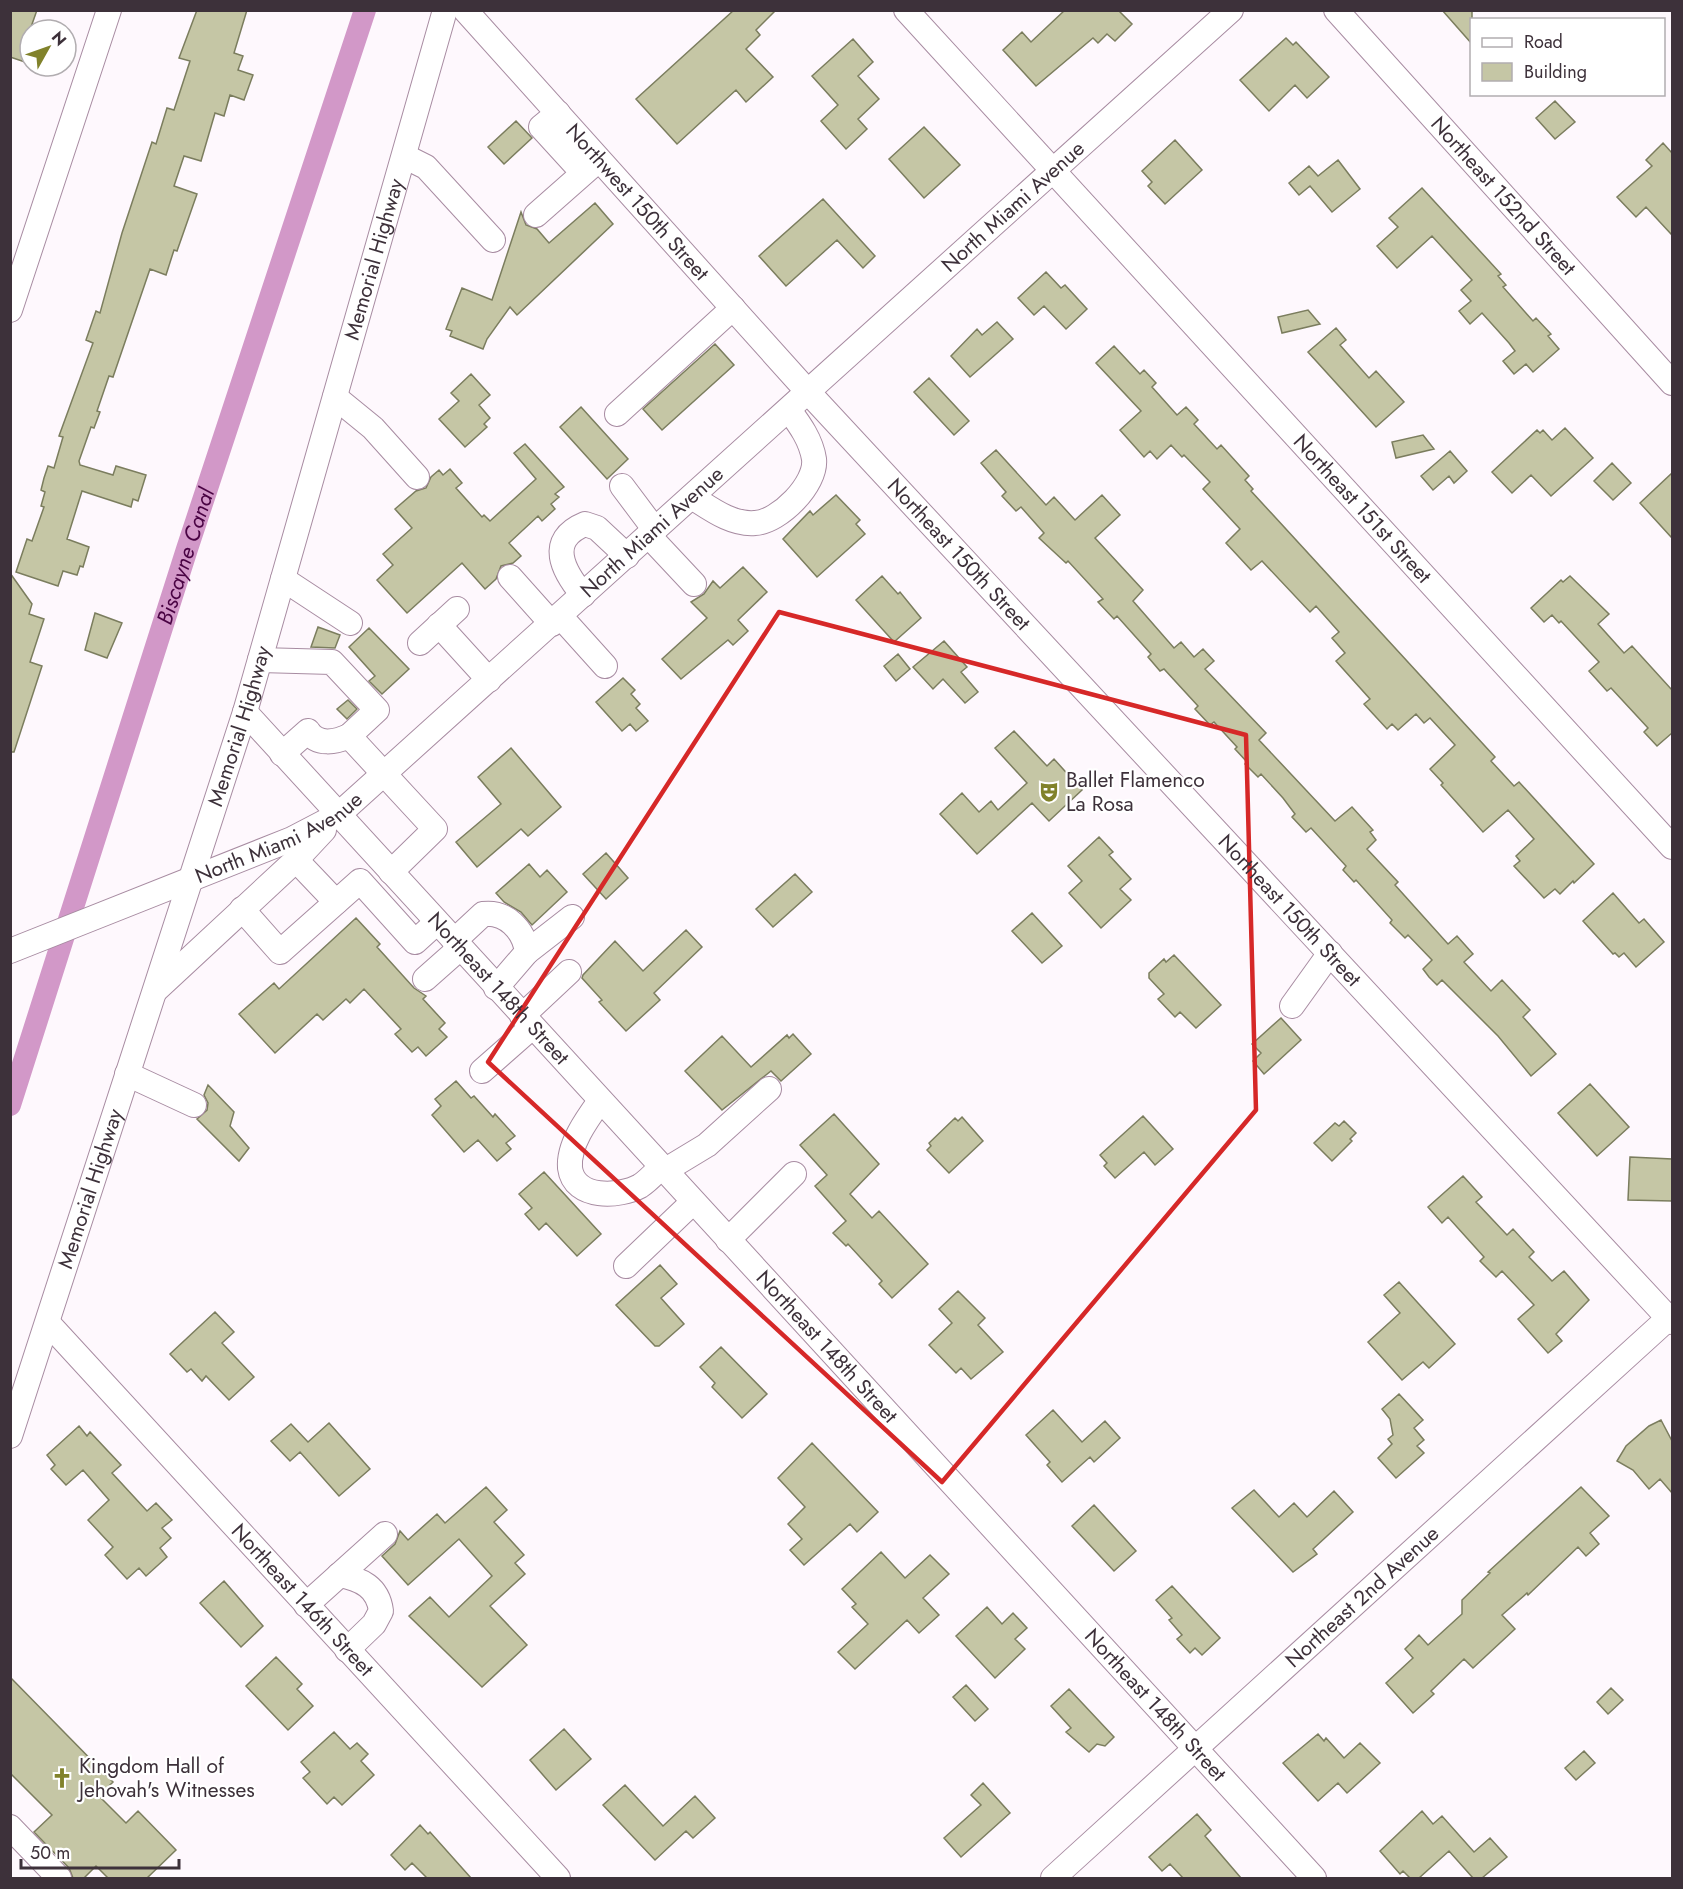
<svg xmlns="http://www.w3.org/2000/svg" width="1683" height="1889" viewBox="0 0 1683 1889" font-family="Jost,sans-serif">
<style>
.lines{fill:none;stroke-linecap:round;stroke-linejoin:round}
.canal{stroke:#d298c8;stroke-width:22}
.building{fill:#c5c6a5;stroke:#7b7d5e;stroke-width:1.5}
.minor-casing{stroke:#a88ca2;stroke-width:26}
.minor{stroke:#fff;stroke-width:24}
.marked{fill:none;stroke:#d62828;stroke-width:4.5;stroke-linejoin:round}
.labels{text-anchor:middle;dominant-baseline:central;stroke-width:4.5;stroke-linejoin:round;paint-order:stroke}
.street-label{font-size:21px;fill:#3d313a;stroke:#fff}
.poi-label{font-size:21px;fill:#3d313a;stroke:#fff;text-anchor:start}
.water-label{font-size:22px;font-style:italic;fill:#490343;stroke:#fff}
</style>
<rect width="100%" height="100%" fill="#fef8fd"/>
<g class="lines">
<path class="canal" id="s1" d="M10 1105 187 549 365 10"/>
</g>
<path class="building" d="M10 10H37L30 30V47L25 62 10 57Z
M197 10H247L234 53 243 56 238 70 253 75 244 100 230 95 224 116 215 113 201 161 184 156 174 186 197 194 177 251 174 250 166 275 150 269 113 377 109 376 97 411 100 412 94 428 91 427 79 461 80 465 113 475 116 466 146 475 138 501 133 499 131 507 82 491 67 539 89 547 83 567 80 566 77 575 63 571 58 586 16 572 27 539 32 541 44 507 41 506 45 492 41 490 44 478 48 466 54 468 63 437 59 436 93 343 86 340 96 311 100 313 122 233 152 142 156 144 167 108 174 110 190 61 179 58Z
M734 10H776L756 30 760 35 746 49 773 77 746 102 736 90 677 144 636 99Z
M1065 10H1118L1132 24 1115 41 1107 34 1098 43 1093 38 1036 86 1003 50 1022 32 1031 42Z
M1442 10H1472V44Z
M1286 38 1293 45 1296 42 1329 77 1307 98 1295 85 1269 111 1240 80Z
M853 39 873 62 858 76 879 99 858 119 867 129 846 149 821 121 838 105 812 76Z
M1555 101 1575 122 1555 139 1536 118Z
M516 121 532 138 504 164 488 147Z
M924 127 960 165 924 198 889 159Z
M1175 140 1202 170 1165 204 1148 186 1152 182 1142 171Z
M1663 143 1672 153V235L1646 207 1636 217 1617 197 1652 166 1646 160Z
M1338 160 1360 189 1332 212 1310 186 1299 195 1289 183 1309 166 1318 176Z
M1422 188 1501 274 1498 276 1506 285 1503 287 1533 321 1536 318 1551 334 1548 336 1559 349 1533 372 1526 364 1514 374 1503 361 1515 351 1509 343 1482 313 1470 324 1459 311 1471 301 1461 290 1472 280 1432 236 1397 268 1377 246 1398 227 1389 218Z
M823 199 875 256 863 268 837 240 786 286 759 256Z
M595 203 613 224 517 315 510 307 487 339 483 349 450 336 452 331 446 329 462 288 492 300 521 212 526 225 537 229 549 243Z
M1046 272 1061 288 1065 285 1087 309 1066 329 1044 306 1034 315 1018 298Z
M1308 310 1320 324 1282 333 1278 317Z
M997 322 1013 339 970 377 951 356 977 329 982 335Z
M1336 328 1346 340 1340 345 1369 378 1376 371 1404 402 1376 427 1308 352Z
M715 344 734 365 662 430 643 409Z
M1114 346 1140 374 1144 370 1156 383 1152 387 1177 415 1186 407 1198 420 1194 424 1217 449 1221 445 1249 476 1245 480 1253 489 1251 491 1495 757 1491 761 1514 786 1519 782 1594 864 1574 883 1573 881 1560 894 1555 889 1544 898 1514 866 1520 861 1516 856 1534 839 1508 810 1483 832 1441 785 1443 783 1430 769 1455 745 1430 718 1424 723 1416 714 1398 730 1392 724 1387 729 1364 704 1370 699 1336 661 1345 653 1332 638 1339 632 1316 606 1310 612 1262 561 1251 570 1226 543 1240 529 1203 489 1210 482 1184 455 1182 457 1171 445 1157 459 1150 451 1144 457 1120 430 1141 411 1096 363Z
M471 374 490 395 479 405 490 418 484 424 487 427 465 447 439 419 459 401 451 393Z
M929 378 969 421 954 435 914 392Z
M581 407 628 459 607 479 560 427Z
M1565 428 1593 458 1551 496 1531 475 1512 493 1492 472 1537 430 1540 433 1543 430 1552 440Z
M1423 435 1434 449 1396 458 1392 442Z
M525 444 564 487 555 494 559 497 551 504 555 509 542 521 538 516 509 543 521 556 513 563 501 566 496 579 485 589 462 563 407 613 377 580 393 565 383 554 412 528 395 509 416 491 426 488 431 477 439 470 443 475 450 469 462 483 456 488 482 517 484 515 490 521 536 479 514 453Z
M996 450 1046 505 1054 497 1075 520 1102 495 1120 515 1095 538 1143 590 1133 601 1174 648 1181 642 1194 657 1203 649 1214 661 1205 669 1266 733 1259 740 1335 821 1352 807 1373 830 1370 832 1376 840 1367 849 1398 882 1395 885 1448 944 1457 936 1473 954 1464 962 1491 991 1502 980 1530 1010 1523 1017 1556 1054 1531 1076 1498 1036 1442 980 1437 985 1429 977 1423 969 1432 960 1408 935 1405 938 1390 923 1392 920 1356 880 1354 882 1343 870 1346 866 1311 828 1306 832 1292 817 1295 814 1283 798 1261 774 1258 777 1245 764 1247 762 1235 749 1237 747 1214 722 1210 725 1195 709 1198 706 1164 669 1160 671 1148 657 1151 654 1117 616 1114 619 1098 602 1103 599 1068 561 1066 563 1039 538 1044 533 1021 507 1016 511 1002 496 1006 492 981 463Z
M1450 451 1467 471 1454 483 1449 476 1433 490 1421 476Z
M1612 463 1631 483 1613 500 1594 481Z
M1672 473V538L1640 503Z
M836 495 860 520 856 524 865 534 817 577 783 539 810 511 813 515Z
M743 567 767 592 738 620 748 631 733 645 728 640 681 679 662 659 707 618 691 602 704 594 713 581 720 588Z
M10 573 32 604 29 614 44 619 30 662 42 666 14 752H10Z
M882 576 898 594 900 592 921 618 894 642 856 600Z
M1570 576 1609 614 1598 624 1624 653 1632 646 1672 690V733L1657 746 1644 732 1648 728 1611 688 1607 691 1589 671 1599 662 1561 621 1559 623 1552 615 1544 622 1531 608 1561 580 1563 582Z
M95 613 122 623 107 658 85 650Z
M318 627 340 635 335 648 311 647Z
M369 628 409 669 382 694 369 681 375 676 349 647Z
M944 641 967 667 961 672 978 692 965 703 943 679 933 689 913 667Z
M898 654 910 669 896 681 884 666Z
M623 678 635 690 631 694 640 704 636 708 648 721 636 731 630 724 622 731 596 702Z
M348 700 357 709 347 719 337 709Z
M1014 731 1047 766 1054 759 1082 790 1049 821 1032 803 977 854 940 814 962 793 979 812 991 801 998 810 1027 783 995 748Z
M511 748 561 807 528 836 521 829 477 867 456 842 501 804 478 777Z
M1099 837 1113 852 1109 855 1131 879 1120 889 1131 900 1101 928 1069 893 1082 881 1068 866Z
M606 853 628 878 606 899 583 874Z
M529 864 540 877 547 870 567 892 532 925 521 912 504 902 496 893Z
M795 874 812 892 773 927 756 909Z
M1613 893 1639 923 1644 919 1664 942 1636 967 1624 953 1619 957 1615 953 1613 954 1583 921Z
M1032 913 1062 946 1042 963 1012 931Z
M356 918 380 944 377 947 414 988 426 996 423 999 445 1023 439 1029 447 1037 426 1056 418 1047 412 1052 395 1034 401 1029 364 989 350 1003 346 999 323 1020 317 1014 275 1053 239 1014 274 983 279 989Z
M686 930 702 947 654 993 660 1000 626 1031 599 1002 602 1000 582 978 583 975 615 941 643 971Z
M1174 955 1221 1005 1196 1028 1180 1012 1175 1017 1158 999 1164 994 1149 978V973L1164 959 1166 962Z
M1281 1018 1301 1040 1264 1074 1253 1061 1261 1053 1252 1044Z
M793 1034 811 1054 781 1081 771 1071 722 1110 685 1071 722 1036 751 1067 787 1035 789 1038Z
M456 1081 471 1098 474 1096 493 1117 495 1114 515 1136 506 1143 511 1149 497 1161 478 1140 464 1152 432 1115 441 1106 435 1099Z
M1590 1084 1629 1127 1597 1156 1558 1113Z
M208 1085 234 1112 230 1126 249 1148 239 1161 197 1119 207 1110 208 1103 204 1095Z
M834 1114 879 1164 850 1194 872 1218 879 1211 928 1264 892 1298 879 1284 882 1281 848 1244 846 1246 833 1233 846 1221 815 1186 827 1175 800 1145Z
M1143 1116 1173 1149 1155 1165 1144 1152 1115 1178 1104 1166 1107 1163 1100 1155Z
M962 1117 983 1141 949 1173 927 1150 931 1146 929 1143 955 1118 958 1121Z
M1344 1121 1356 1133 1350 1139 1352 1141 1332 1161 1314 1143 1335 1123 1339 1126Z
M1630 1157 1672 1159V1201L1628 1200Z
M544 1172 601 1234 577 1256 546 1223 539 1230 525 1214 532 1208 519 1194Z
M1463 1176 1482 1197 1476 1202 1507 1235 1513 1229 1534 1252 1529 1257 1552 1281 1564 1271 1589 1300 1556 1334 1562 1341 1548 1353 1518 1319 1534 1305 1502 1271 1496 1277 1480 1261 1484 1257 1448 1217 1442 1223 1428 1207Z
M660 1265 677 1284 661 1298 684 1324 659 1346H655L616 1305Z
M1399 1282 1455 1344 1429 1368 1423 1362 1402 1380 1368 1342 1400 1313 1384 1295Z
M958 1291 985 1318 978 1325 1003 1352 971 1379 961 1368 956 1373 929 1345 952 1323 939 1309Z
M215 1312 234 1332 222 1343 254 1377 229 1400 206 1376 202 1381 191 1369 187 1372 170 1354Z
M721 1347 767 1394 742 1418 712 1387 715 1383 700 1367Z
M1399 1394 1423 1420 1414 1428 1424 1440 1417 1446 1424 1453 1396 1478 1378 1458 1392 1444 1388 1439 1393 1435 1390 1419 1382 1409Z
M1053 1410 1082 1442 1105 1421 1120 1438 1094 1462 1090 1457 1062 1482 1047 1465 1050 1462 1026 1435Z
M1661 1420 1672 1441V1493L1660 1479 1649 1489 1633 1470 1617 1461 1626 1446 1649 1426Z
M329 1423 370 1469 339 1496 300 1452 290 1461 271 1441 291 1424 308 1442Z
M79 1426 87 1436 90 1432 121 1465 112 1473 147 1511 156 1503 172 1520 162 1528 171 1538 160 1548 167 1557 146 1576 139 1568 127 1579 105 1555 113 1547 88 1520 109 1500 83 1470 66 1485 51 1469 55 1465 47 1455Z
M812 1443 878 1512 857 1532 850 1524 804 1565 790 1550 802 1539 788 1524 805 1507 778 1478Z
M486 1487 507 1510 494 1522 524 1555 515 1563 525 1574 490 1606 527 1645 482 1687 409 1616 430 1597 449 1617 492 1576 459 1539 408 1585 382 1556 395 1544 400 1531 408 1540 437 1514 445 1523Z
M1581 1487 1609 1516 1590 1533 1599 1544 1586 1556 1578 1547 1528 1595 1527 1593 1502 1615 1515 1629 1473 1668 1464 1659 1431 1691 1434 1694 1413 1713 1386 1683 1413 1658 1405 1649 1419 1635 1428 1645 1462 1614V1600L1490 1573 1488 1572Z
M1254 1490 1279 1517 1294 1503 1307 1517 1334 1491 1353 1512 1313 1549 1317 1554 1293 1572 1232 1508Z
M1094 1505 1136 1551 1114 1571 1072 1526Z
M881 1552 905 1578 930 1555 949 1574 923 1598 939 1615 919 1633 907 1620 855 1669 838 1652 868 1624 852 1607 856 1604 842 1589Z
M224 1581 263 1626 241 1647 200 1603Z
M1172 1586 1220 1638 1202 1655 1195 1648 1190 1653 1177 1639 1182 1635 1169 1620 1172 1618 1156 1600Z
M987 1607 1002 1624 1013 1613 1027 1628 1015 1639 1025 1649 995 1678 956 1636Z
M276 1657 302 1684 297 1689 313 1706 288 1730 246 1686Z
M10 1677 113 1782 99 1796 126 1823 138 1811 176 1850 147 1878H108L96 1866 84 1878H73L69 1868 34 1832 52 1815 10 1773Z
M966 1685 988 1709 975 1721 953 1697Z
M1611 1688 1623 1700 1608 1714 1597 1702Z
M1069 1689 1114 1737 1105 1746 1097 1744 1089 1752 1066 1732 1071 1728 1051 1706Z
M564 1729 591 1759 556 1790 530 1760Z
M334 1732 350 1749 357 1743 368 1754 361 1761 374 1775 342 1805 334 1797 327 1804 303 1778 310 1772 301 1762Z
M1318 1734 1324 1741 1326 1738 1344 1758 1360 1743 1380 1763 1347 1793 1338 1783 1318 1801 1283 1763Z
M1584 1751 1595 1763 1576 1780 1565 1768Z
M983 1783 1010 1813 961 1857 944 1838 981 1805 971 1795Z
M625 1785 663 1826 695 1796 715 1818 693 1838 686 1831 655 1860 603 1805Z
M1422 1811 1433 1824 1442 1816 1474 1852 1490 1838 1507 1857 1482 1878H1473L1449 1851 1419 1878H1410L1403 1871 1400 1874 1380 1851Z
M1197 1814 1211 1830 1205 1836 1241 1878H1183L1170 1864 1162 1871 1149 1857Z
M420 1825 428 1834 430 1832 471 1878H427L412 1863 405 1870 391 1855Z"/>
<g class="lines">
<g class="minor-casing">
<g id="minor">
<path id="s2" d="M465 10 809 393 1672 1322"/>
<path id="s3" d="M906 10 1672 847"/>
<path id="s4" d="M1336 10 1672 383"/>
<path d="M558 113 541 127 583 173"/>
<path d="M404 156 426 167 493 240"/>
<path d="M536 215 595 163"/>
<path d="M10 310 109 10"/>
<path d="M335 397 373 428 417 477"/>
<path d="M617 414 733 308"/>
<path d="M622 486 655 530"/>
<path d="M692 497C711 509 732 525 755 523 779 522 817 484 814 459 811 440 800 425 789 410"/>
<path d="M649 536 694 584"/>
<path d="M510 577 552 624"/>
<path d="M283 579 350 623"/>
<path d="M583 595C563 571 546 540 585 524L597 528 627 556"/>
<path d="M560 616 605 666"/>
<path d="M439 625 489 680"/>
<path d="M420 643 457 609"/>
<path d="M260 660 332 662 377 710 349 736 435 829 391 872"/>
<path id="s5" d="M245 712 1314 1878"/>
<path d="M282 754 308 731C317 746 336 742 349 736"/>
<path d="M296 860 336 902"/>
<path d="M242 909 280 952 360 881 415 942 436 923"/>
<path d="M454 941 483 914C506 911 524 930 527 952L496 988"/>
<path id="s6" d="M10 951 292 839 338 815 1231 10"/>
<path d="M527 952 572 917"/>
<path d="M425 979 460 948"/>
<path d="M156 990 296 860 324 830"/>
<path d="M1292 1006 1330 953"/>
<path d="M522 1016 569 972"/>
<path d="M482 1071 532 1027"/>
<path d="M127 1074 194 1105"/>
<path d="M600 1101C587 1119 568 1145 570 1168 574 1200 620 1197 640 1186 648 1181 654 1174 661 1167"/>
<path d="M664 1171 707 1145 769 1089"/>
<path d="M728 1240 794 1174"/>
<path d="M626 1266 693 1202"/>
<path id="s7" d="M48 1323 558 1878"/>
<path id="s8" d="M10 1436 245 712 445 10"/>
<path d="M339 1575C361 1579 378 1587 381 1611L374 1624 347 1650"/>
<path d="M306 1605 385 1534"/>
<path d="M10 1827 59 1878"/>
<path id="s9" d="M1053 1878 1672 1315"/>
</g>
</g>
<use href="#minor" class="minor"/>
</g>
<path class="marked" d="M779 612 1246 735 1256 1110 942 1482 488 1062Z"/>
<defs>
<g id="theatre-bare" transform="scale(1.62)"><path d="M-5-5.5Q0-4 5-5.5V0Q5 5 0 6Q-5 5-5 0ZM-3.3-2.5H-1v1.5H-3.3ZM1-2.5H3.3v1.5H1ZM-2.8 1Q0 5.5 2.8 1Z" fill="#81822b" stroke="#fff" stroke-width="2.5" paint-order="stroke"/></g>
<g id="church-bare" transform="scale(1.62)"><path d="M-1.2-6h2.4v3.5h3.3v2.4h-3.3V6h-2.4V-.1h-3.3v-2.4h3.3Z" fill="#81822b" stroke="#fff" stroke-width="2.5" paint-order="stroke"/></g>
</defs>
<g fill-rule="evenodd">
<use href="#theatre-bare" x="1049" y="792"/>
<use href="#church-bare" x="62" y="1778"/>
</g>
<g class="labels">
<g class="street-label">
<text stroke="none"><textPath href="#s4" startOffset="250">Northeast 152nd Street</textPath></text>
<text stroke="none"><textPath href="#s2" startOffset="258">Northwest 150th Street</textPath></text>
<text stroke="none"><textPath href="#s6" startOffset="1264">North Miami Avenue</textPath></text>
<text stroke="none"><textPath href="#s8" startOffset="1232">Memorial Highway</textPath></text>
<text stroke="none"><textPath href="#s3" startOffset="676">Northeast 151st Street</textPath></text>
<text stroke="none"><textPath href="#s6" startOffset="778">North Miami Avenue</textPath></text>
<text stroke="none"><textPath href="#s2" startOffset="735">Northeast 150th Street</textPath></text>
<text stroke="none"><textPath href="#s8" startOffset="746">Memorial Highway</textPath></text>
<text stroke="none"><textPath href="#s6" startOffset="292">North Miami Avenue</textPath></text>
<text stroke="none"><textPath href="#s2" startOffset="1221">Northeast 150th Street</textPath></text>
<text stroke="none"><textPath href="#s5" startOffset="375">Northeast 148th Street</textPath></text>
<text stroke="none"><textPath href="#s8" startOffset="260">Memorial Highway</textPath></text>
<text stroke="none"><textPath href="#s5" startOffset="861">Northeast 148th Street</textPath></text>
<text stroke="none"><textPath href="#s9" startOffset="418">Northeast 2nd Avenue</textPath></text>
<text stroke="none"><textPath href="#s7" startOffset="376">Northeast 146th Street</textPath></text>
<text stroke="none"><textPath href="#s5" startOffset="1347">Northeast 148th Street</textPath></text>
</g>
<g class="poi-label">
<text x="1066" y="780">Ballet Flamenco<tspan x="1066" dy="24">La Rosa</tspan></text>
<text x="79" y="1766">Kingdom Hall of<tspan x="79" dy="24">Jehovah's Witnesses</tspan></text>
</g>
<g class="water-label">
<text stroke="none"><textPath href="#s1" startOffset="576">Biscayne Canal</textPath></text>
</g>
</g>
<rect width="1683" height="1889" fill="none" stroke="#3d313a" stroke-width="24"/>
<rect x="1470" y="18" width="195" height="78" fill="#ffffff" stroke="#b1adb0" stroke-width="1.5"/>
<rect x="1482" y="38" width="30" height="9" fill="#ffffff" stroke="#b1adb0" stroke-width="1.5"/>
<text x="1524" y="48" font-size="18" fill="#3d313a">Road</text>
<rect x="1482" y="63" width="30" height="18" fill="#c5c6a5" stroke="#b1adb0" stroke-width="1.5"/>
<text x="1524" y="78" font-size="18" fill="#3d313a">Building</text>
<g transform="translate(48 48) rotate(50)"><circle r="28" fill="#ffffff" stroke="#b1adb0" stroke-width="1.5"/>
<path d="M0-4.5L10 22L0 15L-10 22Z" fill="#81822b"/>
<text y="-9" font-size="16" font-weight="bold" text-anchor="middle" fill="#3d313a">N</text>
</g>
<path d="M21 1859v9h158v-9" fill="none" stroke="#3d313a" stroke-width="3"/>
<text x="30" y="1859" font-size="18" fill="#3d313a" stroke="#ffffff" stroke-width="4.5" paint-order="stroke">50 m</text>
</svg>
